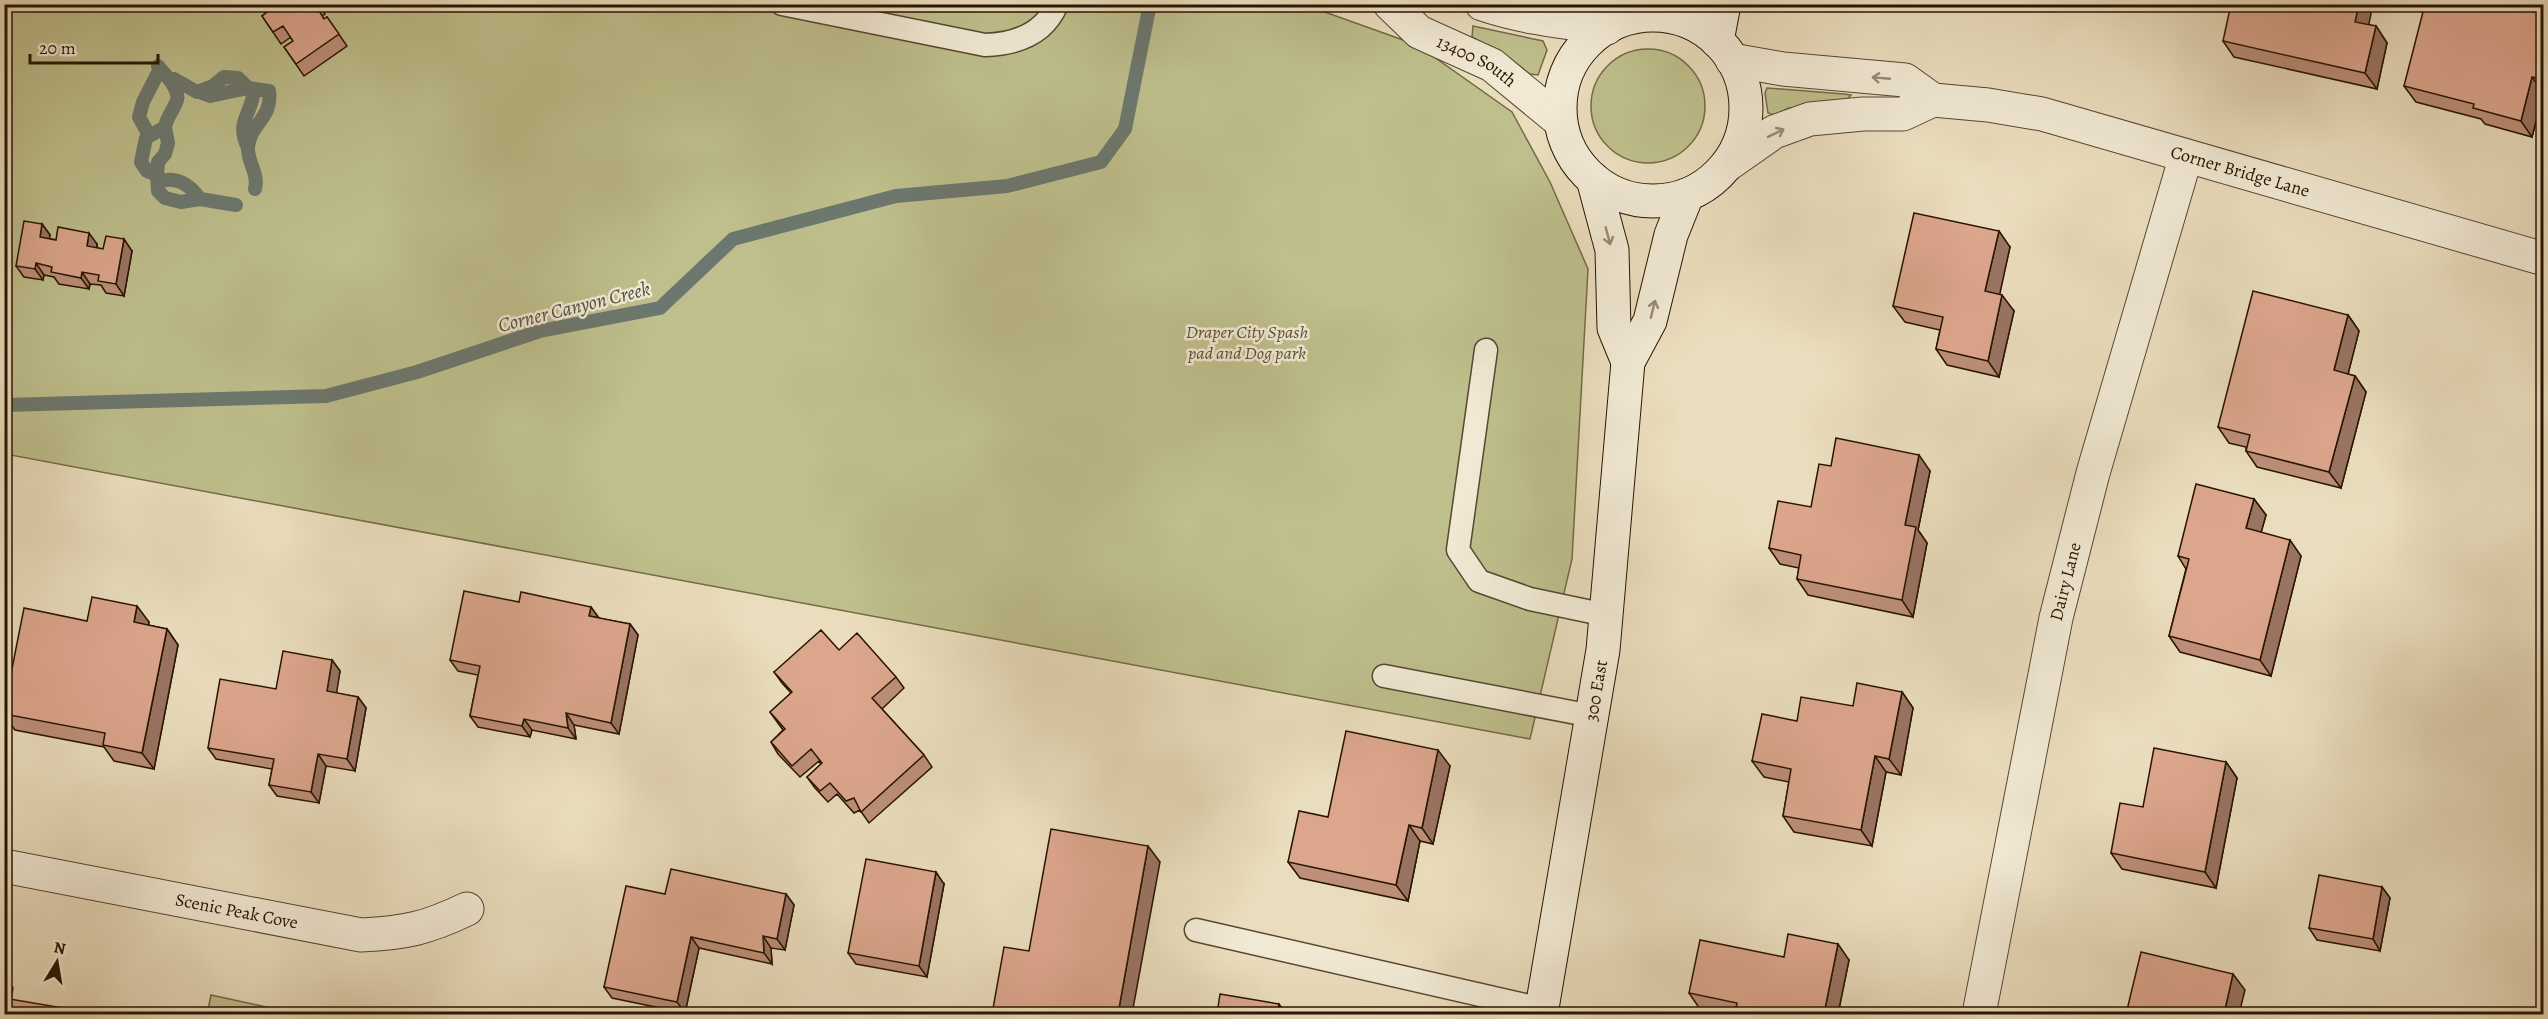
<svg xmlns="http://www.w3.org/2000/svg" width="2548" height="1019" viewBox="0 0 2548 1019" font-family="Alegreya,serif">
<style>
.green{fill:#bebf8c;stroke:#736a46;stroke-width:1.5}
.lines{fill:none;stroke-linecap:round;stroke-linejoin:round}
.stream{stroke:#6c786f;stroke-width:14}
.service-casing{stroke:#584630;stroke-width:25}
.minor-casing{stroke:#584630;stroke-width:35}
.secondary-casing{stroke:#281401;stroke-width:35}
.service{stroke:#f1e9d4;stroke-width:22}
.minor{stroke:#f1e9d4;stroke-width:33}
.secondary{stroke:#f1e9d4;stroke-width:33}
.wall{fill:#bd8f79;stroke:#281401;stroke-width:1.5}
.shaded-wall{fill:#9a7463;stroke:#281401;stroke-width:1.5}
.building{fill:#dca68d;stroke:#281401;stroke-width:1.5}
.oneway{stroke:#978975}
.labels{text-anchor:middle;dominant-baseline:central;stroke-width:5;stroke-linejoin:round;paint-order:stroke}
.street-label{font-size:18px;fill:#281401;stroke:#f1e9d4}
.park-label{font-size:18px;font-style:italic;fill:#5c5032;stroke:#f1e9d4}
.water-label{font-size:20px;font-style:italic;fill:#504e41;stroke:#f1e9d4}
</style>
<rect width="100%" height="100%" fill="#eaddbd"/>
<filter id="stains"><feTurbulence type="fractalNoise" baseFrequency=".00333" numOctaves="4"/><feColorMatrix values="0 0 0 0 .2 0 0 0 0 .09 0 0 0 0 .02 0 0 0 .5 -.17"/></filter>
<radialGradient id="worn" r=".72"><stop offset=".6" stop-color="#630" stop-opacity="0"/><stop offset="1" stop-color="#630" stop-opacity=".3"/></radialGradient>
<path class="green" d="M1292 4 1322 11 1417 45 1512 112 1550 182 1588 269 1572 559 1530 739 5 454 4 5Z
M1473 26 1543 41 1547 50 1538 75 1530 74 1507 57 1472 37Z
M1591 106a57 57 0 1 1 114 0a57 57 0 1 1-114 0Z
M1767 88 1844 94 1851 95 1844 103 1789 108 1774 115 1768 113 1765 93Z
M211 995 271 1008 269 1014H207Z"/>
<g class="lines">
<path class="stream" d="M158 66C164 74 180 88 177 100 174 110 167 116 165 127L146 138 141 162 147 171 157 175 158 191 165 198 181 202 200 199 236 205
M174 79 197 92 213 86 224 77 238 78 248 88 269 91C273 118 250 124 248 147 247 162 259 173 255 189
M202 93 210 96 248 88
M149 135 139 117 143 102 160 69
M248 148C235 120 252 116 254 89
M157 175 158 162 165 154 168 143 165 127
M158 182C176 175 190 185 200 199
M4 405 326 396 417 372 540 331 660 308 733 239 896 196 1007 186 1101 162 1125 129 1150 4"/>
<g class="service-casing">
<path id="service" d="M782 4 985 45C1015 44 1044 35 1057 4
M1486 350 1458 550 1479 581 1530 599 1606 615
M1384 676 1592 716
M1196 930 1542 1009"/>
</g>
<g class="minor-casing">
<g id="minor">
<path id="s1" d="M1390 4 1419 32 1492 65 1560 121"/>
<path d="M1482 4C1523 18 1564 22 1607 28"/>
<path id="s2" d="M1732 60 1783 69 1905 80 1933 100 1988 105 2042 114 2544 259"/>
<path d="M1727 165 1774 132 1810 119 1863 114H1903L1933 100"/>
<path id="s3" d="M4 866 361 935C406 933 427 928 467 909"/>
<path id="s4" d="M1979 1014 2056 618 2093 473 2186 156"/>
</g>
</g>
<g class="secondary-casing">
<g id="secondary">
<circle cx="1653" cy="108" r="93"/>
<path d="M1717 41 1724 4"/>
<path d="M1593 179 1612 250 1614 328 1628 362"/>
<path id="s5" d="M1541 1014 1603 650 1628 362 1650 321 1671 235 1687 195"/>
</g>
</g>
<use href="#service" class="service"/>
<use href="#minor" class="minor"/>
<use href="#secondary" class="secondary"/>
</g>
<path class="wall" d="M278 4H318L325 14 322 16 324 19 327 17 347 46 304 76 284 47 293 41 291 37 281 44 262 16Z
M2544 14V93L2532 137 2485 124 2481 119 2416 102 2404 86Z
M2369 25 2376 26 2387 43 2377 89 2234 57 2223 41Z
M42 224 50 235 49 239 97 244V248L103 249 132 251 124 296 106 293 101 285 90 284 89 289 59 284 54 277 44 275 43 280 24 277 16 266Z
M2010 247 1999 294 2014 311 1999 377 1947 365 1936 349 1940 330 1905 322 1893 306Z
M2348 315 2359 331 2348 374 2355 376 2366 392 2341 488 2257 467 2246 451V447L2229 443 2218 427Z
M1831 466 1930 471 1918 530 1927 543 1913 617 1808 595 1797 579 1799 568 1780 564 1769 548 1811 507Z
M2254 499 2266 515 2261 532 2301 556 2271 676 2180 652 2169 636 2186 569 2178 556Z
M519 602 591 607 598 618 630 624 638 635 619 734 574 725 576 739 532 730 530 737 478 727 470 716 478 675 458 671 450 660Z
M87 621 149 622 148 625 167 629 178 645 154 769 114 761 104 747 15 730 4 715V709Z
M839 650 896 677 904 688 882 709 924 755 932 767 869 823 860 810 854 813 837 794 828 802 815 788 807 777 821 764 819 761 800 777 778 754 771 742 783 730 770 712 791 693 782 683 774 672Z
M332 660 340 671 336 693 358 697 366 708 355 771 326 766 319 803 277 796 269 785 272 769 216 759 208 748 276 689Z
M1902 692 1913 708 1901 775 1886 772 1872 846 1794 832 1783 816 1789 782 1764 777 1752 761 1797 721 1853 706Z
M2226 762 2237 778 2216 888 2122 869 2111 853 2143 807Z
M1450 766 1433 844 1420 841 1408 901 1300 878 1288 862 1328 817Z
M944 884 927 977 856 964 848 953Z
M2382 887 2390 898 2380 951 2317 940 2309 928Z
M665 894H786L794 905 785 950 771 948 772 964 699 948 685 1013 612 998 604 987Z
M1784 957 1849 960 1838 1014H1727L1700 1009 1689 993Z"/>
<path class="shaded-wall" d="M2359 4H2373L2366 38 2355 22Z
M2376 26 2387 43 2377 89 2365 73Z
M2532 77 2543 93 2532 137 2521 121Z
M42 224 50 235 48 248 40 237Z
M1999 231 2010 247 1997 307 1985 291Z
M89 233 97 244 95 257 87 246Z
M124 239 132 251 124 296 116 284Z
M36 263 44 275 43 280 35 269Z
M82 272 90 284 89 289 81 278Z
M2002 295 2014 311 1999 377 1988 361Z
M2348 315 2359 331 2345 386 2334 370Z
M2355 376 2366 392 2341 488 2329 472Z
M1919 455 1930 471 1918 530 1927 543 1913 617 1902 600 1905 525Z
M2254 499 2266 515 2258 544 2246 528Z
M2290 540 2301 556 2271 676 2260 660Z
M137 606 149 622 145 639 134 622Z
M591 607 599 618 589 616Z
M630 624 638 635 619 734 611 723Z
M167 629 178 645 154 769 142 753Z
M332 660 340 671 335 703 327 691Z
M1902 692 1913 708 1901 775 1889 759Z
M358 697 366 708 355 771 347 759Z
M566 713 574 725 576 739 568 728Z
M524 719 532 730 530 737 522 726Z
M1438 750 1450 766 1433 844 1422 828Z
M318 754 326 766 319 803 311 792Z
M1875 756 1886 772 1872 846 1861 830Z
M2226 762 2237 778 2216 888 2205 872Z
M1409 825 1420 841 1408 901 1396 885Z
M1148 846 1160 862 1132 1014H1118Z
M936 872 944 884 927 977 919 966Z
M2382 887 2390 898 2380 951 2373 939Z
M786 894 794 905 785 950 777 939Z
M763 936 771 948 772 964 764 953Z
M691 937 699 948 685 1013 677 1002Z
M1838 944 1849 960 1838 1014H1824Z
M2233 974 2245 990 2239 1014H2224Z
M4 976 13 988 9 1012 4 1007Z
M1279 1004 1286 1014H1277Z"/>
<path class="building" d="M278 4H315L324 19 327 17 339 34 296 64 284 47 293 41 283 26 273 32 262 16Z
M2231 4H2359L2355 22 2376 26 2365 73 2223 41Z
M2425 4H2504L2544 14V80L2532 77 2521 121 2473 108 2474 104 2404 86Z
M1914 213 1999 231 1985 291 2002 295 1988 361 1936 349 1943 317 1893 306Z
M24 221 42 224 40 237 56 240 58 227 89 233 87 246 103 249 106 236 124 239 116 284 98 281 99 275 82 272 81 278 51 272 52 267 36 263 35 269 16 266Z
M2253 291 2348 315 2334 370 2355 376 2329 472 2246 451 2250 435 2218 427Z
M1836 438 1919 455 1905 525 1916 527 1902 600 1797 579 1801 555 1769 548 1778 501 1811 507 1819 464 1831 466Z
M2196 484 2254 499 2246 528 2290 540 2260 660 2169 636 2189 559 2178 556Z
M464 591 519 602 521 592 591 607 589 616 630 624 611 723 566 713 568 728 524 719 522 726 470 716 480 666 450 660Z
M92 597 137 606 134 622 167 629 142 753 103 745 105 733 4 714V709L24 608 87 621Z
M821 630 839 650 857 633 896 677 872 698 924 755 861 812 854 798 846 801 830 783 820 791 807 777 822 763 811 749 792 766 771 742 785 729 770 712 792 692 774 672Z
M283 651 332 660 327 691 358 697 347 759 318 754 311 792 269 785 274 759 208 748 220 679 276 689Z
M1857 683 1902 692 1889 759 1875 756 1861 830 1783 816 1791 769 1752 761 1762 714 1797 721 1801 697 1853 706Z
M1346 731 1438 750 1422 828 1409 825 1396 885 1288 862 1299 811 1328 817Z
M2154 748 2226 762 2205 872 2111 853 2120 803 2143 807Z
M2544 755V766L2538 761Z
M1051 829 1148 846 1118 1014H992L1004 947 1029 951Z
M866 859 936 872 919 966 848 953Z
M671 869 786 894 777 939 763 936 764 953 691 937 677 1002 604 987 626 886 665 894Z
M2319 875 2382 887 2373 939 2309 928Z
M1788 934 1838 944 1824 1014H1735L1737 1003 1689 993 1700 940 1784 957Z
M2141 952 2233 974 2224 1014H2126Z
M1220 994 1279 1004 1277 1014H1217Z
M4 998 98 1014H4Z"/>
<defs><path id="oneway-shaft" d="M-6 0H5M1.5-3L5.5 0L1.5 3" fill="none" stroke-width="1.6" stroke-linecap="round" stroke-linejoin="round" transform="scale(1.5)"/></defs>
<g class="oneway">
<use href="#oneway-shaft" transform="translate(1881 78) rotate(-175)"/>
<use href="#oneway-shaft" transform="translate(1776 133) rotate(-26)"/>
<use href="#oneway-shaft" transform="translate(1608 236) rotate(75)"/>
<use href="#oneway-shaft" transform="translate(1653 309) rotate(-76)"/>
</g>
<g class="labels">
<g class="street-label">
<text stroke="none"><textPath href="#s1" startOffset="105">13400 South</textPath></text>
<text stroke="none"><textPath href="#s2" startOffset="525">Corner Bridge Lane</textPath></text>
<text stroke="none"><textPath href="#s4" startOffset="441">Dairy Lane</textPath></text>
<text stroke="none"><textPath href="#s5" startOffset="328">300 East</textPath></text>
<text stroke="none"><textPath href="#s3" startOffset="237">Scenic Peak Cove</textPath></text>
</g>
<g class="park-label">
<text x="1247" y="332">Draper City Spash<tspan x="1247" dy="21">pad and Dog park</tspan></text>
</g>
<g class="water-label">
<text transform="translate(574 307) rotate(-14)">Corner Canyon Creek</text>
</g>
</g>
<rect width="2548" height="1019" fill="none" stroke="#eaddbd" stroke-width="24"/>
<rect x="6" y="6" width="2536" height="1007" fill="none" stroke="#281401" stroke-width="3"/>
<rect x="12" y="12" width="2524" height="995" fill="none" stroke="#281401" stroke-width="1.5"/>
<g transform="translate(57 962) rotate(11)" stroke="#f1e9d4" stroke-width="4.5" paint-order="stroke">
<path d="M0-4.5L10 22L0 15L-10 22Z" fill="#281401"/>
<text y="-9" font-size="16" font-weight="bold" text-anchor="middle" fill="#281401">N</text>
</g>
<path d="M30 54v9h128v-9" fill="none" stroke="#281401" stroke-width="3"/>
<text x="39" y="54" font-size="18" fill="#281401" stroke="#f1e9d4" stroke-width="4.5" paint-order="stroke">20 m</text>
<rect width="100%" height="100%" filter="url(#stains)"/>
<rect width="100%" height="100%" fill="url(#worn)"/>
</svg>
